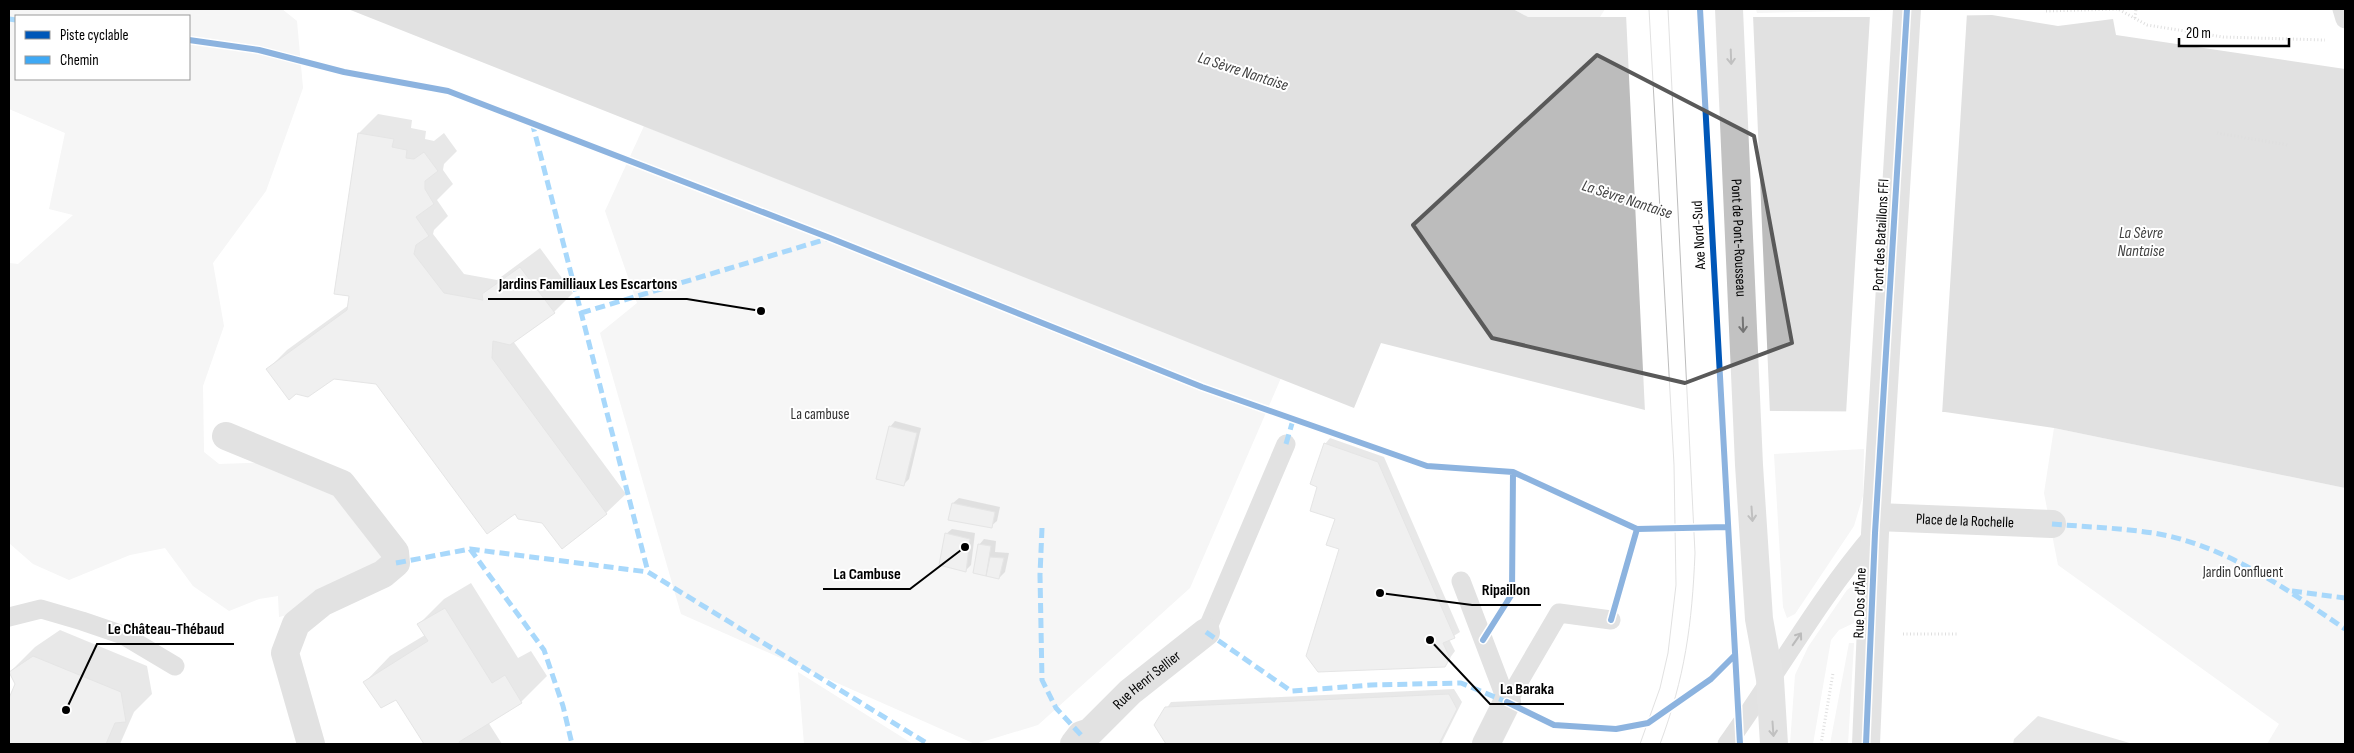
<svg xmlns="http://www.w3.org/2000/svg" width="2354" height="753" viewBox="0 0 2354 753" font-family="'Sofia Sans Condensed',sans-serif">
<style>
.green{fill:#eaeaea;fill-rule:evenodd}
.water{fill:#bcbcbc}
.pier{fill:#fff}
.shadow{fill:#0003}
.building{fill:#ddd;stroke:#c5c5c5}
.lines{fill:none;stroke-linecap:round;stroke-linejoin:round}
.path{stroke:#b8b8b8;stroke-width:3;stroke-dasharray:1 2.5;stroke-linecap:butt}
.lane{stroke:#bebebe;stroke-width:19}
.street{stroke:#bebebe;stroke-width:28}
.secondary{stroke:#c2c2c2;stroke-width:28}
.tram{stroke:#bdbdbd;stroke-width:1}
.quiet{stroke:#3fa9f5;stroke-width:5;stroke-dasharray:10 5;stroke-linecap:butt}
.cycleway-casing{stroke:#fff;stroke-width:9}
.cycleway{stroke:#0057b8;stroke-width:6}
.oneway{stroke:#747474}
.oneway2{stroke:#686868}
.marked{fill:none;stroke:#595959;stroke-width:4;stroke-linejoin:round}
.labels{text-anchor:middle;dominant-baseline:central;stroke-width:4;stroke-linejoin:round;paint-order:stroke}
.street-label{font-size:15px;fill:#000;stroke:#fff}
.park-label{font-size:15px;fill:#303030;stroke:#fff}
.water-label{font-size:16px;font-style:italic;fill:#414141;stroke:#fff}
.leader{fill:none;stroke:#000;stroke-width:2}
.callout-dot{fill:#000;stroke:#fff;stroke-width:2}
.callout-label{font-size:16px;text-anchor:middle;font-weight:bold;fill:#000;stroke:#fff;stroke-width:4;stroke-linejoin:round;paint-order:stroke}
</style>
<rect width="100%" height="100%" fill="#fff"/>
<path class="green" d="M9 9H282L297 21 303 88 266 191 213 263 224 326 203 386 204 452 219 464 312 461 385 557 340 602 279 617 278 596 259 599 229 611 193 586 165 548 130 555 69 580 33 564 9 543V263L18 264 73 215 49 209 65 133 9 109ZM16 16H189V79H16Z
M1513 9H1605L1600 17H1528Z
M1756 9H1893L1894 10 1757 13Z
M644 126 1281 378 1190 588 1038 725 975 744 681 614 600 333 637 303 605 211Z
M2054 428 2345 488V744H2267L2279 724 2058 565 2044 493Z
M1864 449 1863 496 1854 526 1795 614 1787 618 1783 607 1774 454Z
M1851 587 1854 588 1857 594 1854 623 1839 630 1831 640 1813 744H1790L1795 675 1808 647 1847 590Z
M1849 643H1854L1848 744H1830Z
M798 672 913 744H804Z"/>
<path class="water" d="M348 9H1513L1528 17H1871L1992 15 2058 26 2113 19 2116 35 2345 69V488L2054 428 1945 412 1645 410 1381 343 1354 408Z"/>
<path class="pier" d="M1967 13 1942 415 1846 414 1870 15Z
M1626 14 1753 15 1770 414 1645 412Z"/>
<path class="shadow" d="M378 114 412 120 411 128 426 131 425 139 434 141 444 133 457 151 444 164 443 170 453 184 437 200 448 216 434 230 433 234 464 274 497 280 540 248 573 293 554 312 513 341 626 494 606 513 543 522 377 383 268 369 287 350 349 305 359 133Z
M895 421 921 428 909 479 903 485 890 427Z
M1330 438 1384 457 1460 632 1449 639 1455 651 1444 666 1340 548 1337 518 1319 486 1325 444Z
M959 498 1000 507 997 521 991 526 953 503Z
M952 529 975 533 971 565 966 570 946 534Z
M984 539 996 541 995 552 1009 553 1005 572 999 578 974 572 979 545Z
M471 583 518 658 531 651 547 676 521 702 488 722 502 744H425L396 698 365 682 390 656 425 635 419 624 444 599Z
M60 630 147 666 152 694 134 712 120 744H9V701L16 684 9 673 35 647Z
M1454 689 1462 702 1441 744H1167L1155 725 1171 702Z
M2038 716 2133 744H2013L2014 739Z"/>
<path class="building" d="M358 133 394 139 392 147 407 150 406 158 414 159 424 152 438 171 425 181V189L434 204 416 217 429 236 416 245 414 254 444 293 483 300 482 294 520 267 555 313 510 345 493 341 492 358 607 514 562 549 542 523 518 519 515 514 487 534 376 384 334 379 308 397 296 394 289 400 266 369 347 310 349 296 334 294Z
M889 426 917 433 904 486 876 479Z
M1324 443 1378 462 1455 638 1443 643 1450 658 1445 667 1318 672 1306 656 1339 549 1326 545 1335 519 1310 511 1317 487 1310 484Z
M952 503 995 512 992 528 948 520Z
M945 533 970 539 966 572 939 565Z
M978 544 991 546 986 576 973 573Z
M990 557 1004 558 999 579 986 576Z
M445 608 492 683 505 675 522 703 459 742 460 744H424L396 700 381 708 363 682 428 641 417 624Z
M33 656 121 692 126 722 115 723 106 744H9V698L15 684 9 672Z
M1449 694 1457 709 1439 744H1166L1154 725 1165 707Z"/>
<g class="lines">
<path class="path" d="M2046 11 2118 9 2147 25 2223 37 2325 40
M2135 18 2136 9
M2217 133 2288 145
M1903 634H1958
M1821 744 1833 673"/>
<path class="lane" d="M2342 9 2345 19
M1461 581 1507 702
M9 617 41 609 82 621 123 635 175 666
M1206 632 1286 444
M1507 702 1559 613 1611 620
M1727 744C1777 674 1819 598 1875 533"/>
<g class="street">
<path d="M226 436 342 484 395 552 396 563 383 574 323 602 296 624 285 653 311 744"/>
<path id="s1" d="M1877 517 2052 524"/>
<path id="s2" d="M1074 744 1081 735 1090 732 1130 692 1206 632"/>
<path d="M1486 744 1507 702"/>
</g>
<g class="secondary">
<path id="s3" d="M1729 9 1749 465 1759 619 1770 679 1774 744"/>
<path d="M1866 744 1875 533 1907 9"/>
</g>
<path class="tram" d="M1640 744 1660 688 1668 653 1676 585 1674 465 1649 9
M1660 744C1685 677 1692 625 1695 553L1668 9"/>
<path class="quiet" d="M9 19 16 20
M532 122 648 572
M581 313 830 238
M1286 444 1293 420
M2052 524C2087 527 2124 528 2159 534 2228 547 2288 590 2345 629
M1042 528 1040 575 1042 680 1056 708 1081 735
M470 549 544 650 563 706 572 744
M396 563 470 549 648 572 928 744
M2292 591 2345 598
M1206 632 1291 691 1371 685 1461 683 1507 702"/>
<g class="cycleway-casing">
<path id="cycleway" d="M1700 9 1740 744
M189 40 259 50 344 72 448 91 830 238 1202 387 1427 466 1513 472 1637 529 1727 527
M1611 620 1637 529
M1483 640 1512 594 1513 472
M1507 702 1554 725 1616 729 1648 723 1711 679 1734 656
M1866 744 1875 533 1907 9"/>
</g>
<use href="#cycleway" class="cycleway"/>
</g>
<defs><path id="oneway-shaft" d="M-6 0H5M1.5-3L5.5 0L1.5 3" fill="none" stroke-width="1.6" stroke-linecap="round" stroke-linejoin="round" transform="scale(1.25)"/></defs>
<g class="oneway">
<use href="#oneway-shaft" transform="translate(1731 57) rotate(88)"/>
<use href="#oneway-shaft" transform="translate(1743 325) rotate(88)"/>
<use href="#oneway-shaft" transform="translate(1752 514) rotate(86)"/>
<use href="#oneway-shaft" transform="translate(1773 729) rotate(86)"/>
</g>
<use class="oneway2" href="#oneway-shaft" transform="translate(1797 639) rotate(-55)"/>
<path d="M0 0H2354V753H0ZM1597 55 1754 136 1792 343 1685 383 1492 338 1413 225Z" fill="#fff" fill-opacity=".55" fill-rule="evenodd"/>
<path class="marked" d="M1597 55 1754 136 1792 343 1685 383 1492 338 1413 225Z"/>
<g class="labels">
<g class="street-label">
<text transform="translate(1699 235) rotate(-93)">Axe Nord-Sud</text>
<text transform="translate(1881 235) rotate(-87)">Pont des Bataillons FFI</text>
<text stroke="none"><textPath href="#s3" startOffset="229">Pont de Pont-Rousseau</textPath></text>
<text stroke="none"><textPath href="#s1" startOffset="88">Place de la Rochelle</textPath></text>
<text transform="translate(1860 603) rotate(-88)">Rue Dos d'Âne</text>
<text stroke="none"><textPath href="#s2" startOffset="98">Rue Henri Sellier</textPath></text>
</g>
<g class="park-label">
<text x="820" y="414">La cambuse</text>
<text x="2243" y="572">Jardin Confluent</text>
</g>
<g class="water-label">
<text transform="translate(1243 72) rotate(18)">La Sèvre Nantaise</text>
<text transform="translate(1627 200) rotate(18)">La Sèvre Nantaise</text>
<text x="2141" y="233">La Sèvre<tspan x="2141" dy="18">Nantaise</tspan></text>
</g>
</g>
<path class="leader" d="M761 311L687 299H488M965 547L910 589H823M1380 593L1472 605H1541M66 710L97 644H234M1430 640L1490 704H1564"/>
<g class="callout-dot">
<circle cx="761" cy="311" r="5"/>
<circle cx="965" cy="547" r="5"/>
<circle cx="1380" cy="593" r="5"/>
<circle cx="66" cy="710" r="5"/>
<circle cx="1430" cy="640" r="5"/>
</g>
<g class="callout-label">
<text x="588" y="289">Jardins Familliaux Les Escartons</text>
<text x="867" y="579">La Cambuse</text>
<text x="1506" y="595">Ripaillon</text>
<text x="166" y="634">Le Château-Thébaud</text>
<text x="1527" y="694">La Baraka</text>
</g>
<rect width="2354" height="753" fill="none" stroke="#000000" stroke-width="20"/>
<rect x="15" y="15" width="175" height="65" fill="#ffffff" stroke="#999999"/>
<rect x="25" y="31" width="25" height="8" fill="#0057b8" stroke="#999999"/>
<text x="60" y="40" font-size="15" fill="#000000">Piste cyclable</text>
<rect x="25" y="56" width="25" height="8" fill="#3fa9f5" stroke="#999999"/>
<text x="60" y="65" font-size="15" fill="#000000">Chemin</text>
<path d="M2179 38v8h110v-8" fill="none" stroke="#000000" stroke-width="2.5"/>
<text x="2186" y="38" font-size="15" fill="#000000" stroke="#ffffff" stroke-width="4" paint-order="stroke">20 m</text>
</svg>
